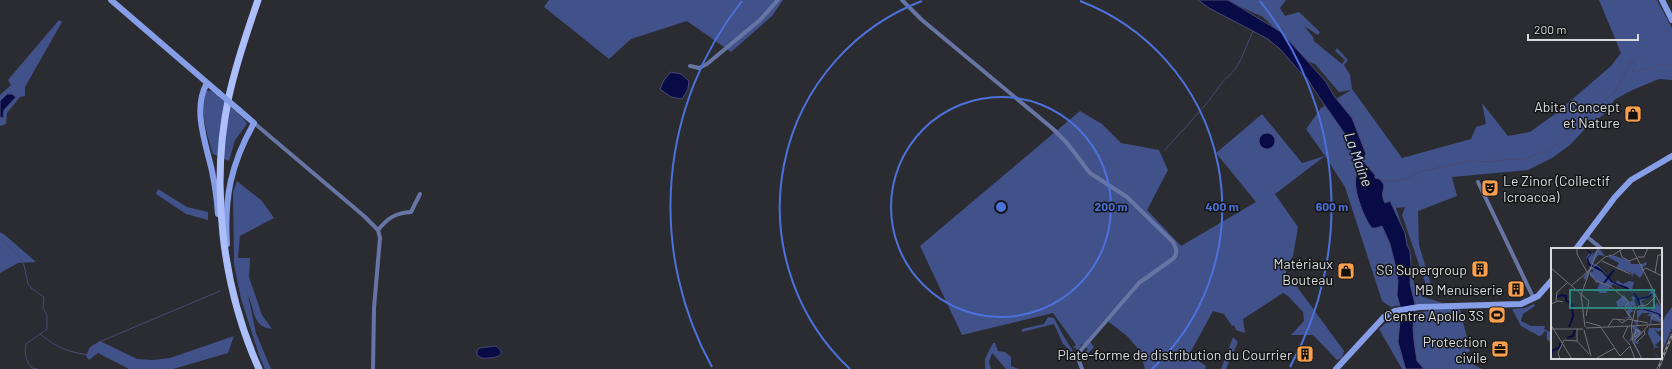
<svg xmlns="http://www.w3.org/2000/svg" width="1672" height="369" viewBox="0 0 1672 369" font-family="Barlow,sans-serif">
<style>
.green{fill:#41518a}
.water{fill:#090b47;stroke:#484975}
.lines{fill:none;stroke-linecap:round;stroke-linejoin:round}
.stream{stroke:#484975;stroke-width:1}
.street{stroke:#6675a4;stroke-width:4}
.secondary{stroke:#869de8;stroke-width:6}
.primary{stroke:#acbffa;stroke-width:7}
.rail-casing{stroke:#84868b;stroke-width:2.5}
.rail{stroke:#141517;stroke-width:1;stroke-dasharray:3;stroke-linecap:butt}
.secondary-bridge{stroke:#869de8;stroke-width:6}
.ring{fill:none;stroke:#4c71da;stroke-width:2}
.labels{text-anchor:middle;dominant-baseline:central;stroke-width:3;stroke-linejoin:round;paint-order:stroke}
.poi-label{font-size:14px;fill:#dadbdf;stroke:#141517;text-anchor:end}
.water-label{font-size:15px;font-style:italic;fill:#cbd9ff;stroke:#141517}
.inset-river{fill:none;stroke:#090b47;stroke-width:2}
.inset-road{fill:none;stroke:#707277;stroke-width:1}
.view{fill:#2d857f;fill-opacity:0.15;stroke:#2d857f;stroke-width:2}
.inset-edge{fill:none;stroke:#dadbdf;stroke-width:2}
.centre{fill:#4c71da;stroke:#141517;stroke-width:2}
.ring-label{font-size:12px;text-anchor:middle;font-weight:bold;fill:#4c71da;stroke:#141517;stroke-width:3;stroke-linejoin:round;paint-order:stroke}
</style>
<rect width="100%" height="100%" fill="#2a2c32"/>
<path class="green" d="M549 0H783L772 16 731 52 687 21 631 39 609 59 544 7Z
M1225 0H1286L1280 8 1285 16 1299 12 1320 32 1318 35 1304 26 1313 37 1314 41 1342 64 1345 60 1335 51 1337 48 1348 60 1344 65 1350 75 1352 89 1402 158 1471 139 1476 127 1486 124 1482 103 1508 136 1530 132 1555 114 1611 66 1621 53 1599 0H1657L1672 28V80L1659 79 1630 91 1614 100 1607 112 1587 127 1570 145 1552 158 1528 170 1452 177 1457 196 1418 211 1419 245 1432 288H1427L1402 215 1405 207 1396 208 1403 229 1414 284 1423 297 1443 303 1400 305 1391 307 1382 301 1345 187 1325 156 1275 194 1298 227 1293 256 1286 268V279L1292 280 1344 351 1342 358 1337 360 1313 335H1291L1304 321 1303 312 1288 296 1283 293 1243 319 1245 333 1236 330 1234 325 1232 326 1224 314 1213 311 1189 355 1206 366 1205 369H1145L1140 351 1127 336 1105 319 1088 339 1094 347 1083 359 1081 357 1088 349 1082 344 1078 350 1073 347 1076 345 1053 313 962 335 920 246 1080 111 1102 124 1121 143 1159 150 1168 170 1147 210 1181 246 1256 202 1216 153 1262 114 1302 163 1325 156 1306 129 1321 108 1351 90 1339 92 1315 64 1309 62 1263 17Z
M59 20 62 22 25 87V96L20 97 7 113 6 124 0 126V117L2 118 4 110 16 97 7 94 0 101V95L11 85 8 80Z
M206 91H212L243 118 247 124 235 140 229 161 213 154C207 135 199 110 206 91Z
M237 181 262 201 274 218 240 236 238 258H250L249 277 262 315 272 329C252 327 255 310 248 295L256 333 271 369H265L260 358 241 299 234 264 233 192Z
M158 189 187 207 208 212V220L186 214 156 194Z
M0 232 5 235 36 262 18 263 0 273Z
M1534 304 1535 306 1523 314 1521 321 1531 326H1545L1544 329 1552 333 1550 337 1552 339V343C1546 340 1546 338 1547 332L1545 331 1542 335 1539 336 1521 326 1512 309 1525 308Z
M1672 307V328L1661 354C1661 332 1657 325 1672 307Z
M1444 308 1460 309 1470 351 1465 354 1468 362 1482 369H1402L1379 329 1395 315 1429 311 1430 309Z
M1048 317 1054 318 1064 337 1073 351 1071 352 1063 344 1054 324 1022 332V329L1044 324Z
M234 336 228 353 173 369H129L98 353 89 360 86 356 90 347 100 341 137 359 153 360 170 358Z
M1233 337 1238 342 1226 369H1221Z
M993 343H995L998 351 1005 352 1011 357V366L1019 369H1006L992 353 989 362 991 369H985V359Z"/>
<path class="water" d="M1198 0H1228L1281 32 1319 74 1326 82 1334 96 1352 118 1366 154 1362 160 1375 175V178L1380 179 1384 185C1383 193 1381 195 1385 203L1390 201 1405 233 1407 245 1410 251 1411 265 1410 283 1415 304 1413 328 1414 341 1417 361 1424 369H1406L1405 367 1398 342 1401 310 1397 295 1398 281 1395 264 1390 244 1382 226 1376 228H1372C1364 219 1351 185 1357 174L1347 137 1315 91 1307 78 1301 73 1280 49 1268 39 1209 8Z
M671 72 681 74 689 81 688 89 682 99 671 97 660 89 664 80Z
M7 94H12L16 97 4 110 3 118 0 117V101Z
M1259 141a8 8 0 1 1 16 0a8 8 0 1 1-16 0Z
M496 346C511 357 489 359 481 358L477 355V351L479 348Z"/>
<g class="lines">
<path class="stream" d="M1165 150C1184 128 1205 108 1221 84 1225 78 1232 74 1236 68 1243 57 1247 44 1253 31
M1377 178C1380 179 1383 181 1386 181 1397 183 1410 178 1418 172L1470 161 1490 162 1508 159 1524 160 1533 155 1549 151 1556 145 1578 122 1580 115 1599 105 1615 92 1631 61H1633L1636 66 1632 69 1633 71 1636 72 1646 68 1653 69 1660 64 1672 66
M0 238 18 255 24 265 28 284 31 288 44 297 43 307 47 316V329L26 344C24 354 26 361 32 368L37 369
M40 334C57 348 68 352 89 355L99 342 220 291"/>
<path class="street" d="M902 0 922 20 1052 128 1067 143 1090 173 1127 197 1173 242C1176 248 1178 252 1174 258L1139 283 1081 350 1078 358 1082 369
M690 66 699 68 707 64 760 20 778 0
M254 123 364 216 378 230 380 238 374 308 373 369
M1478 182 1534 299
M378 230C388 218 395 213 411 212L420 194
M1586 236 1602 249"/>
<path class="secondary" d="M111 0 219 93
M1662 0 1672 20
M207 83C192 109 206 144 212 171 215 185 217 200 218 214
M227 244C224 197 231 164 254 123L239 110
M1576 249 1615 197 1631 180 1672 156
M1336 369 1384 317 1395 311 1419 307 1521 304 1538 296 1552 280"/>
<path class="primary" d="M258 0C247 32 236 63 229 96 210 184 222 287 259 369"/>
<g class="rail-casing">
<path id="rail" d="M1658 369 1672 335"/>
</g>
<use href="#rail" class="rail"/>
<path class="secondary-bridge" d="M219 93 239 110"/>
</g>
<g class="ring">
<circle cx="1001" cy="207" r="110"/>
<path d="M850 369A221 221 0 0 1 922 1M1080 1A221 221 0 0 1 1152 369"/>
<path d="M712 367A331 331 0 0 1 742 1M1260 1A331 331 0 0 1 1290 367"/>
</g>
<defs>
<g id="shop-square" transform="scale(0.9)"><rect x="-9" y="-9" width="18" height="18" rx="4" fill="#f99f4d" stroke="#141517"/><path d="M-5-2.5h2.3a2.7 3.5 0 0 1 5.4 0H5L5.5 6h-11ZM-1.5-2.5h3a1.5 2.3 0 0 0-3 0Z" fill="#111"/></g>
<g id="theatre-square" transform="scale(0.9)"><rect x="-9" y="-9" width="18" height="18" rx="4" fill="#f99f4d" stroke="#141517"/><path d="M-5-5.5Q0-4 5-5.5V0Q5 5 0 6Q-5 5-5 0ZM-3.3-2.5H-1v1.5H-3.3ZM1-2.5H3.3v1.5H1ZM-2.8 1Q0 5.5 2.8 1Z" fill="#111"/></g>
<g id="building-square" transform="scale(0.9)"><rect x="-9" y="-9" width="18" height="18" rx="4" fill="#f99f4d" stroke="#141517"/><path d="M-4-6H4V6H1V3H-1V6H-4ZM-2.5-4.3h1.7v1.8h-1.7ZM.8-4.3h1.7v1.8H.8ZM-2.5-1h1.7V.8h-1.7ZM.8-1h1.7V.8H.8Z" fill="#111"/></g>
<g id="stadium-square" transform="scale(0.9)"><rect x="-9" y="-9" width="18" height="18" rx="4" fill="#f99f4d" stroke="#141517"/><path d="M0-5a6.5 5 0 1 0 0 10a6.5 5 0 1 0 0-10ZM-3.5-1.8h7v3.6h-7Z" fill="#111"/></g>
<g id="office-square" transform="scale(0.9)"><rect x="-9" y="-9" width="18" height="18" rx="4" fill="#f99f4d" stroke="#141517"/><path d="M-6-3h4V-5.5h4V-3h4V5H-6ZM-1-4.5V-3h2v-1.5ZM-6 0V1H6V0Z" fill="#111"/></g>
</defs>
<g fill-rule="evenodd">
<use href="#shop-square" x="1633" y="114"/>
<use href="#theatre-square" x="1490" y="188"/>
<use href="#building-square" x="1480" y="269"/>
<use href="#shop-square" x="1346" y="271"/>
<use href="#building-square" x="1516" y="289"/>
<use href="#stadium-square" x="1497" y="315"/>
<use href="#office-square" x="1500" y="349"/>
<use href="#building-square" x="1305" y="354"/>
</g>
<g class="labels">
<g class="poi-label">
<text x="1620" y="106">Abita Concept<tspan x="1620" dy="16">et Nature</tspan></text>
<text x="1503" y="180" text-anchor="start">Le Zinor (Collectif<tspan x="1503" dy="16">Icroacoa)</tspan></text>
<text x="1333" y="263">Matériaux<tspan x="1333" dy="16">Bouteau</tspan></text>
<text x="1467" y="269">SG Supergroup</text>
<text x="1503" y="289">MB Menuiserie</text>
<text x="1484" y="315">Centre Apollo 3S</text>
<text x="1487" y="341">Protection<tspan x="1487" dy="16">civile</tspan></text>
<text x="1292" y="354">Plate-forme de distribution du Courrier</text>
</g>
<g class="water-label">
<text transform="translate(1359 159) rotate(70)">La Maine</text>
</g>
</g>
<g transform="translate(1551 248)">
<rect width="111" height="111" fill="#2a2c32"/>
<path d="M48 0 54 8 47 7 42 15 49 19V20L55 25 56 27 47 20 55 29 70 39 62 36 55 45H49L46 42 49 34 44 35 45 32 39 28V24L43 23 42 22 40 21 35 32 32 30 39 19 35 9 40 4 36 2 42 5 41 8ZM61 7 79 13 80 16H91L95 14 96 16 92 19 93 24 89 30 83 25 81 29 80 25 65 20 68 15 57 9ZM66 32 72 36 78 33 83 34 81 41 89 50 97 48 101 40 104 46 90 53 95 61 100 62 103 57H104L108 52 110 51 106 55 111 60V72L107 69 111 75 101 72 98 80H111L108 84 103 81 111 91 104 97 109 100 104 99 102 103 108 110V111L102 103 103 98 97 86 100 68H96L99 65H91L87 70V77L85 78 91 85 96 79 84 93H86L88 96 84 95 91 110 82 95 84 92 78 93 83 83 80 77 84 78 87 74 85 76 82 72H86V62H90L85 50 83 52 86 60 81 58 80 61 83 63 79 65 80 70H72L78 69 75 64 77 61 74 58 67 59 65 54 73 47 78 54 82 52 80 50 82 48 85 50 86 47 65 35Z" fill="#41518a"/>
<path d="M33 0 38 3 41 5 40 7 37 10 39 16 47 19 53 24 62 34 76 39 83 44 87 48 89 54 90 60 107 65 110 67 111 71 107 66 90 61 82 44 60 34 53 25 37 17 36 10 40 6Z" fill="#090b47"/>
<path class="inset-river" d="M53 35 63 22M6 49 11 47 15 48V52L21 57 22 69 18 79M87 51 97 49 101 46M16 90 22 88 24 82M0 108 1 103 9 99V95"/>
<path class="inset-road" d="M26 0V6L37 26M81 0 105 48M69 3 71 9 78 13 86 10M62 7 73 0M87 9H93L97 0M51 13 79 26M0 20 38 53 35 68M92 22 95 20 111 28M39 25 45 33 59 38 78 54 73 60 81 71M104 25 107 7H111M20 38 54 9 61 7M105 48 111 60M5 53 6 44 16 35M0 56 7 53 12 54M66 71 71 75 77 71 82 72M100 71 102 67 111 73M82 72 97 75M35 74 49 78 69 108M0 77 21 111M80 77 82 94 91 111M77 78 72 89 79 97M80 78 111 76M34 79 30 47 47 0M57 79 62 71 74 72M80 79 84 62 88 58 96 57 105 48M35 80 79 78M0 81H32M26 81V93L38 106M33 82 40 108M84 86 85 81 89 85 84 89 83 87 88 82 90 84M83 93 97 78M86 94 94 86 93 83M79 98 84 111M69 108 79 98M46 110 64 100M9 111 7 105 13 92 26 93"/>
<path class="view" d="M19 42H103V60H19Z"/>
<rect width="111" height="111" class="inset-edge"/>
</g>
<circle cx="1001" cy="207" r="6" class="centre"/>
<g class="ring-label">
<text x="1111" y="211">200 m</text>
<text x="1222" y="211">400 m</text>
<text x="1332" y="211">600 m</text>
</g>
<path d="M1528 34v6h110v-6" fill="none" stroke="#dadbdf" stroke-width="2"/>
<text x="1534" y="34" font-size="12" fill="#dadbdf" stroke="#141517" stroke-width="3" paint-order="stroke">200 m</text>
</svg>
